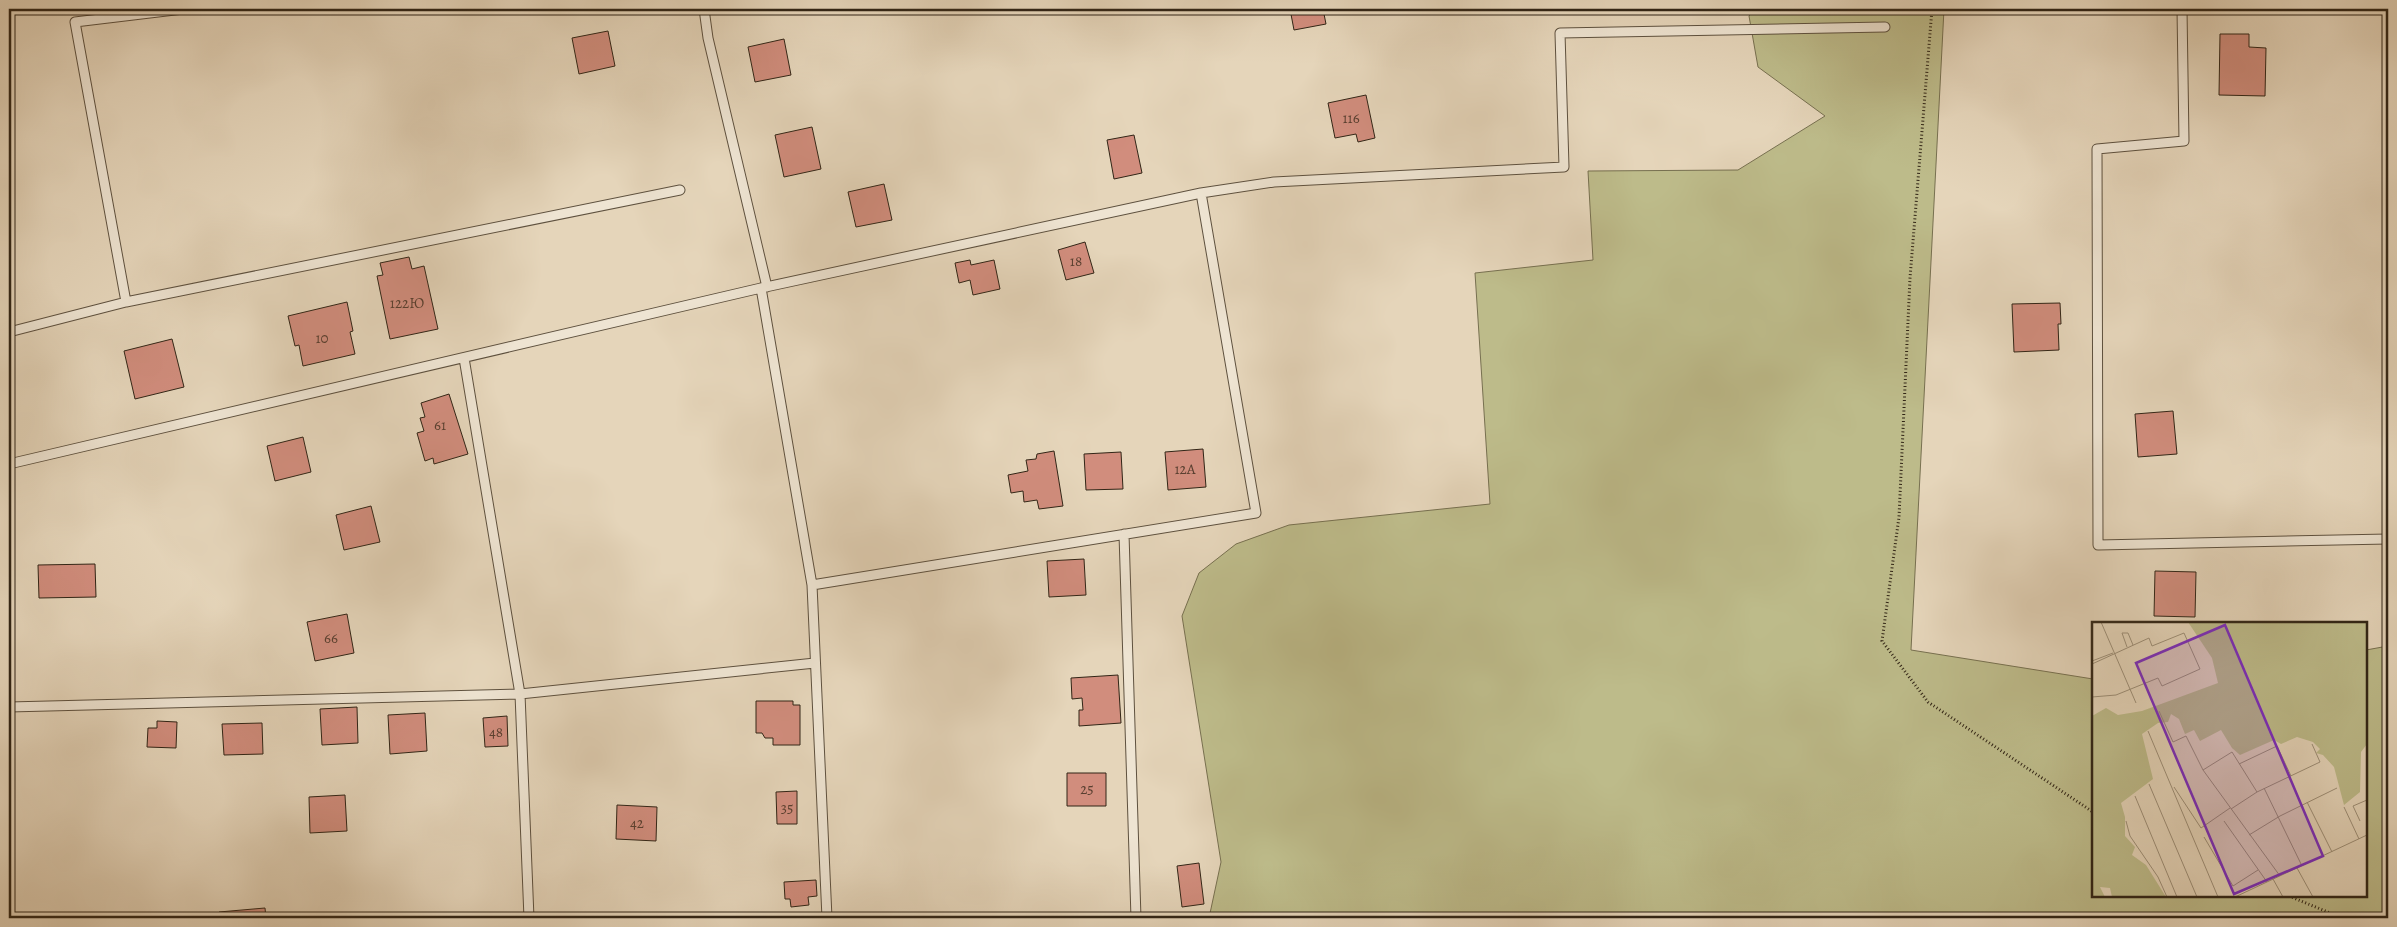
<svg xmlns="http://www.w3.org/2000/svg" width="2397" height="927" viewBox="0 0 2397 927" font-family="Alegreya,serif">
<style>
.green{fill:#bdbb8a;stroke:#777050}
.building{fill:#d18d7d;stroke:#312516}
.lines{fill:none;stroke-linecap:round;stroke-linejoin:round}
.service-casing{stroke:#5e513f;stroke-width:11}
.path{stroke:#312516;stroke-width:3;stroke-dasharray:1 2.5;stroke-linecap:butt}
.service{stroke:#eee4d2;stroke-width:9}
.labels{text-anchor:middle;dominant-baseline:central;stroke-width:4;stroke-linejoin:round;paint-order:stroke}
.number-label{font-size:15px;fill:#593f30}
.inset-road{fill:none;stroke:#9d8f78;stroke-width:1}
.view{fill:#7b2cbf;fill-opacity:0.15;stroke:#7b2cbf;stroke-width:2.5}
.inset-edge{fill:none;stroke:#312516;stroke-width:2.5}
</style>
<rect width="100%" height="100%" fill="#e5d5ba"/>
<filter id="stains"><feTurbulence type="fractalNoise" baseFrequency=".004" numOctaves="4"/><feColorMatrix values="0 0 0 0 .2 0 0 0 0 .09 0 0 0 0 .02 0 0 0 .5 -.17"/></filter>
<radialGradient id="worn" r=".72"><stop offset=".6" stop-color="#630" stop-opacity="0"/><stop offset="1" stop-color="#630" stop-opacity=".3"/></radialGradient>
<path class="green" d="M1754 9H1944L1911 650 2093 679V896H2366V650L2388 646V918H1209L1221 862 1182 616 1199 573 1236 544 1289 525 1490 504 1475 273 1593 260 1588 171 1738 170 1825 116 1758 67 1749 16Z"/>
<path class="building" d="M1290 9H1323L1326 24 1294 30Z
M2219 9H2264V13H2219Z
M608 31 615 66 579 74 572 38Z
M2220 34H2249V47L2266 48 2265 96 2219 95Z
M784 39 791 75 755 82 748 47Z
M1366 95 1375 138 1358 142 1356 134 1335 138 1328 103Z
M812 127 821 169 784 177 775 135Z
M1134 135 1142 173 1114 179 1107 140Z
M884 184 892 220 856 227 848 192Z
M1085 242 1094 273 1066 280 1058 250Z
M409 257 412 269 424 266 438 329 390 339 377 276 383 275 380 263Z
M970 260 971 265 994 260 1000 289 973 295 970 280 959 283 955 263Z
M347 302 353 331 350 332 355 354 303 366 299 345 295 346 288 316Z
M2060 303 2061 324H2058L2059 350 2014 352 2012 304Z
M172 339 184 387 135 399 124 351Z
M449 394 468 454 434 464 433 458 425 461 417 433 424 431 420 418 425 417 421 403Z
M2173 411 2177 454 2138 457 2135 414Z
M303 437 311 472 275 481 267 446Z
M1203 449 1206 487 1168 490 1165 452Z
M1054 451 1063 506 1039 509 1037 500 1024 502 1023 491 1011 493 1008 475 1028 471 1026 460 1036 459 1037 454Z
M1121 452 1123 489 1086 490 1084 454Z
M371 506 380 542 344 550 336 515Z
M1084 559 1086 595 1049 597 1047 561Z
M95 564 96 597 39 598 38 565Z
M2155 571 2196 572 2195 617 2154 616Z
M347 614 354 653 315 661 307 622Z
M1118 675 1121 723 1079 726V710H1083L1082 698 1072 699 1071 678Z
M756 701H793V705H800V745H773V738H765L762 733H756Z
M357 707 358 743 322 745 320 709Z
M425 713 427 751 390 754 388 715Z
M507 716 508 746 485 747 483 718Z
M157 721 177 722 176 748 147 747 148 728H157Z
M262 723 263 754 224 755 222 724Z
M1067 773H1106V806H1067Z
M797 791V824H777L776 792Z
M345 795 347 831 310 833 309 797Z
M617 805 657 807 656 841 616 839Z
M1199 863 1204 904 1182 907 1177 866Z
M816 880 817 896 808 897 809 905 791 907 790 899H785L784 882Z
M265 908 266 918H220L219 912Z
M457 916H486V918H457Z"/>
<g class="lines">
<g class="service-casing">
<path id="service" d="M704 9 708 38 767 287
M2182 9 2184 141 2097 149 2098 545 2388 539
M761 288 812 585 827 918
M126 302 75 22 183 9
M9 332 126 302 680 190
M464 358 520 694 529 918
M9 464 761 288 1201 193 1274 182 1564 167 1560 33 1885 27
M1124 534 1136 918
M812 585 1256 513 1201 193
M9 707 520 694 815 663"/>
</g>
<path class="path" d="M1932 9 1910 278 1899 517 1882 641 1928 702 2093 812
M2289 896 2342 918"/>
<use href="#service" class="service"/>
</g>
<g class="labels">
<g class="number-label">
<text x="1351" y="118">116</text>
<text x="1076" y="261">18</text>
<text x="407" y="303">122Ю</text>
<text x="322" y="338">10</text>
<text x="440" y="425">61</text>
<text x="1185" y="469">12А</text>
<text x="331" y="638">66</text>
<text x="496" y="732">48</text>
<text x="1087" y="789">25</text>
<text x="787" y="808">35</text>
<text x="637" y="823">42</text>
</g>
</g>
<g transform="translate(2092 622)">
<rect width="275" height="275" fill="#e5d5ba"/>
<path d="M96 0H275V122L269 130 268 170 252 183 242 145 231 133 224 131 228 127 221 120 205 115 189 122 182 118 148 133 140 126 129 108 108 119 102 108 93 112 87 97 79 92 76 100 66 101 50 112 61 157 29 181 33 195V214L43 225 40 233 54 243 74 275H20L18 266 8 265 13 275H0V94L14 86 26 93 50 89 126 61 120 36Z" fill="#bdbb8a"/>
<path class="inset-road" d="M9 0 44 81M35 25 30 11H36L41 23M0 39 21 31M0 42 57 16 60 24 92 11 108 47 70 64 66 56 24 73 0 75M67 89 81 120 94 114 111 148 188 254M56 109 126 275M147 142 185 124 199 154M111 148 140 130 165 170M57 162 105 275M82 165 109 206 138 186M172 166 210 244M43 174 85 275M215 180 240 230M252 185 267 217M139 187 165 170 228 140 220 122M34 199 38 214 66 255 75 275M132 199 175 260M268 199 261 184 275 178M157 213 188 194 245 166M112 215 141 264 166 248M205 246 221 275M181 257 191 275M143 275 275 213"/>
<path class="view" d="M133 3 231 234 142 272 44 41Z"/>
<rect width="275" height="275" class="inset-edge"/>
</g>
<rect width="2397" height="927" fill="none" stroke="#e5d5ba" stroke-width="30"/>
<rect x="10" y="10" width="2377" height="907" fill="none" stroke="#312516" stroke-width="2.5"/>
<rect x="15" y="15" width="2367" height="897" fill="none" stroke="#312516"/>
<rect width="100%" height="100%" filter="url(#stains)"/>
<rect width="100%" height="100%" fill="url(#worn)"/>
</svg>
